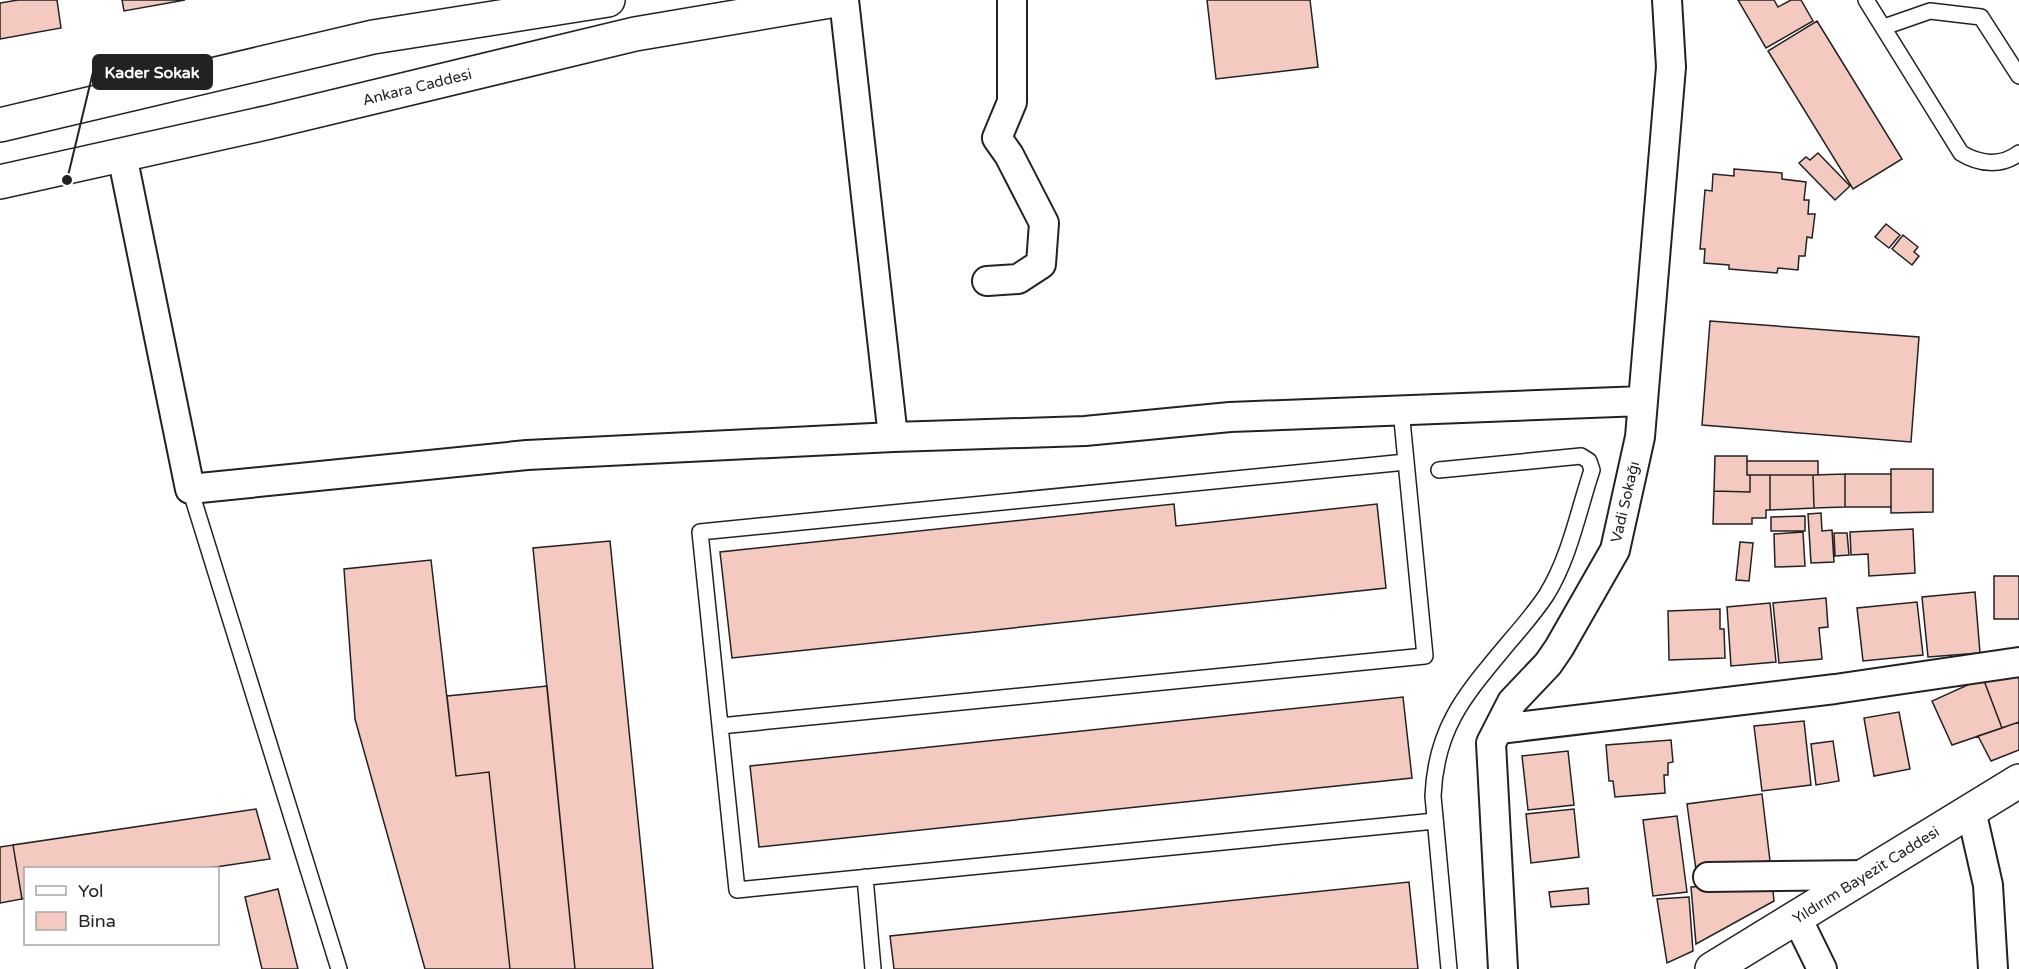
<svg xmlns="http://www.w3.org/2000/svg" width="2019" height="969" viewBox="0 0 2019 969" font-family="'Varela Round',sans-serif">
<style>
.building{fill:#f3c9c0;stroke:#222;stroke-width:1.5}
.lines{fill:none;stroke-linecap:round;stroke-linejoin:round}
.lane-casing{stroke:#222;stroke-width:18}
.street-casing{stroke:#222;stroke-width:32}
.secondary-casing{stroke:#222;stroke-width:36}
.primary-casing{stroke:#222;stroke-width:36}
.lane{stroke:#fff;stroke-width:15}
.street{stroke:#fff;stroke-width:28}
.secondary{stroke:#fff;stroke-width:33}
.primary{stroke:#fff;stroke-width:33}
.labels{text-anchor:middle;dominant-baseline:central;stroke-width:4.5;stroke-linejoin:round;paint-order:stroke}
.street-label{font-size:15px;fill:#222;stroke:#fff}
.leader{fill:none;stroke:#222;stroke-width:2}
.callout-dot{fill:#222;stroke:#fff;stroke-width:2}
.callout{fill:#222;stroke:#222;stroke-width:2}
.callout-label{font-size:16px;text-anchor:middle;font-weight:bold;fill:#fff}
</style>
<rect width="100%" height="100%" fill="#fff"/>
<path class="building" d="M18 0H57L61 28 0 39V3Z
M122 0H185L124 11Z
M1207 0H1310L1318 67 1216 79Z
M1738 0H1774L1778 7 1791 0H1801L1813 21 1766 48Z
M1817 21 1902 159 1853 189 1768 51Z
M1818 153 1850 186 1835 200 1799 163 1806 157 1810 160Z
M1734 169 1782 173V179L1806 182 1804 200H1809L1808 214H1815L1812 238 1807 237 1805 256H1799L1798 270 1778 268 1777 273 1729 269V265L1704 263 1705 249H1700L1705 190 1712 191 1713 174 1734 176Z
M1886 224 1900 235 1889 248 1875 237Z
M1903 235 1918 247 1914 252 1919 256 1912 265 1892 249Z
M1710 321 1919 337 1911 442 1702 425Z
M1715 456H1747V475H1750V492L1714 491Z
M1747 461H1818V475H1747Z
M1891 469H1933V512L1891 513Z
M1845 474H1891V507H1845Z
M1845 474V507L1814 508 1813 475Z
M1750 475H1770V510H1766V518H1752V524H1713L1714 491 1750 492Z
M1770 475H1813L1814 508 1770 510Z
M1174 504 1176 526 1377 504 1386 588 732 658 720 552Z
M1821 513 1822 531 1832 530 1834 562 1811 563 1808 514Z
M1805 516V531H1771V517Z
M1913 529 1915 573 1869 576 1868 554 1851 555 1850 532Z
M1803 532 1805 566 1775 567 1774 534Z
M1834 533H1847L1849 555 1835 556Z
M610 541 653 969H575L533 548Z
M1740 542 1753 543 1749 581 1736 580Z
M431 560 456 776 489 772 510 969H425L355 719 344 569Z
M1994 576H2019V619H1994Z
M1975 592 1980 653 1928 657 1922 597Z
M1826 598 1828 627 1819 628 1822 659 1779 663 1773 603Z
M1917 602 1923 655 1863 661 1857 608Z
M1770 603 1776 662 1731 666 1727 607Z
M1720 609V629H1724L1725 658 1669 660 1668 611Z
M2019 672V722L2002 728 1983 678Z
M1983 678 2002 728 1952 745 1932 701Z
M547 686 575 969H510L489 772 456 776 447 696Z
M1403 697 1412 778 759 847 750 766Z
M1899 712 1910 769 1874 776 1864 718Z
M1804 721 1811 785 1762 791 1754 726Z
M2019 722V750L1991 761 1978 736Z
M1671 740 1673 762 1668 763V775H1664L1665 793 1615 797 1613 781H1609L1606 745Z
M1833 741 1839 781 1816 785 1811 744Z
M1568 751 1574 805 1528 810 1522 756Z
M1762 794 1770 861 1696 870 1687 804Z
M256 809 270 859 209 868H26V898L22 899 13 845Z
M1574 809 1579 857 1531 863 1526 814Z
M1677 816 1687 892 1653 896 1643 820Z
M13 845 22 899 0 903V847Z
M1772 881 1774 901 1696 944 1691 887Z
M1409 882 1418 969H894L890 936Z
M1588 888 1589 904 1551 907 1549 892Z
M278 889 298 969H262L245 897Z
M1689 897 1693 951 1667 963 1657 899Z"/>
<g class="lines">
<g class="lane-casing">
<path id="lane" d="M1866 0 1961 153C1979 164 2001 167 2019 153
M1884 27 1930 11 1981 17 2019 76
M1401 410 1425 656 720 726 700 532 1406 462
M1439 470 1581 456 1589 461 1592 470C1578 512 1570 556 1547 594 1536 611 1523 626 1510 641 1467 693 1436 725 1433 796L1449 969
M190 489 339 969
M720 726 737 890 1435 821
M865 877 873 969"/>
</g>
<g class="street-casing">
<path id="street" d="M844 0 893 437
M122 155 190 489 527 455 893 437 1085 431 1230 417 1643 401
M987 281 1018 279 1041 264 1044 223 1009 155 997 138 1012 102V0
M1499 729 1835 689 2019 662
M1971 810 1988 885 1993 969
M1708 877 1867 875
M1797 918 1822 969
M1503 969 1491 743 1512 702 1548 664 1559 648 1615 550 1640 437 1671 67 1667 0"/>
</g>
<g class="secondary-casing">
<path id="secondary" d="M1712 969 2019 781"/>
</g>
<g class="primary-casing">
<path id="primary" d="M0 125 373 37 608 0
M0 182 270 122 635 34 836 0"/>
</g>
<use href="#lane" class="lane"/>
<use href="#street" class="street"/>
<use href="#secondary" class="secondary"/>
<use href="#primary" class="primary"/>
</g>
<g class="labels">
<g class="street-label">
<text transform="translate(417 87) rotate(-14)">Ankara Caddesi</text>
<text transform="translate(1625 502) rotate(-77)">Vadi Sokağı</text>
<text transform="translate(1866 875) rotate(-32)">Yıldırım Bayezit Caddesi</text>
</g>
</g>
<path class="leader" d="M67 180L93 72"/>
<circle class="callout-dot" cx="67" cy="180" r="6"/>
<rect class="callout" x="93" y="55" width="119" height="34" rx="6"/>
<g class="callout-label">
<text x="152" y="78">Kader Sokak</text>
</g>
<rect x="24" y="867" width="195" height="78" fill="#ffffff" stroke="#a7a7a7" stroke-width="1.5"/>
<rect x="36" y="886" width="30" height="9" fill="#ffffff" stroke="#a7a7a7" stroke-width="1.5"/>
<text x="78" y="897" font-size="18" fill="#222222">Yol</text>
<rect x="36" y="912" width="30" height="18" fill="#f3c9c0" stroke="#a7a7a7" stroke-width="1.5"/>
<text x="78" y="927" font-size="18" fill="#222222">Bina</text>
</svg>
